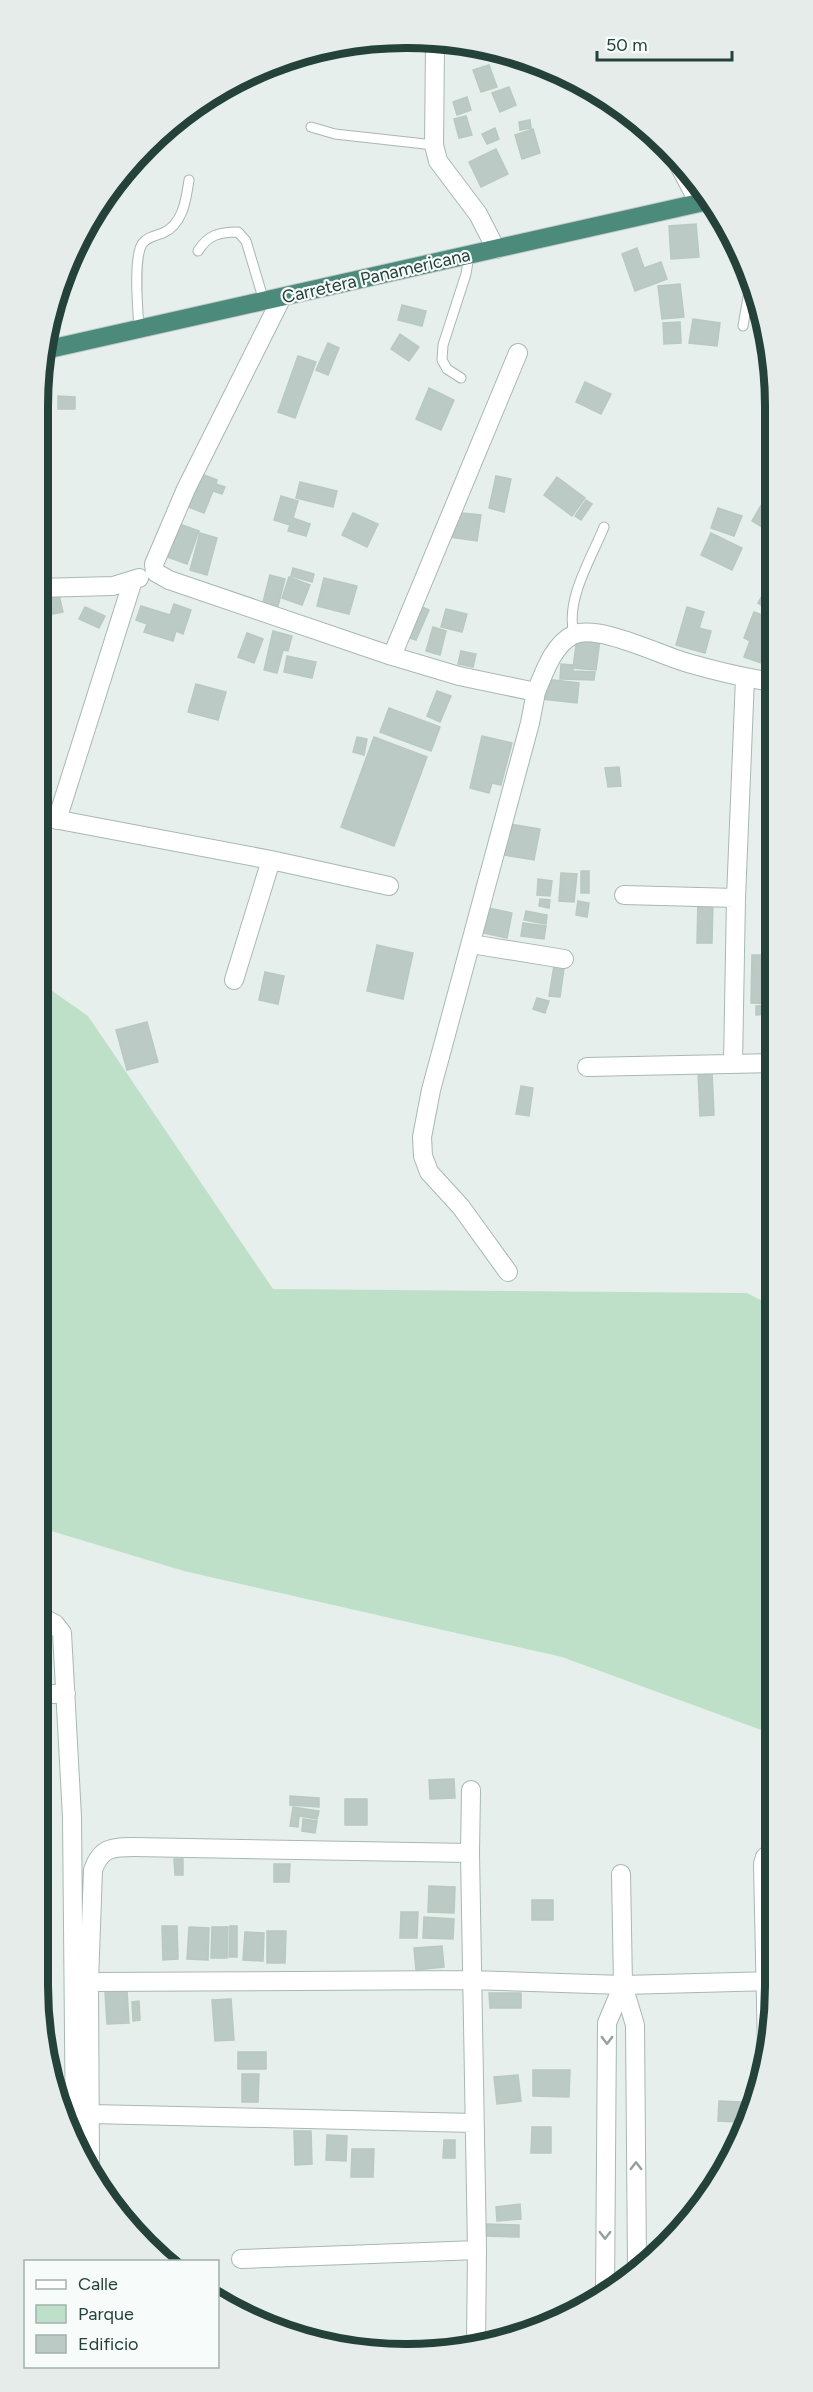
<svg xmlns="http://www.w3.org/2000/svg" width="813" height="2392" viewBox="0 0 813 2392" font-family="Figtree,sans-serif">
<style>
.green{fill:#bfe0c8}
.building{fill:#bbcac4;stroke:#b8c9c2;stroke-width:1.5}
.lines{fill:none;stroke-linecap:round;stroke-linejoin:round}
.service-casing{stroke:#a8b8b2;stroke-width:11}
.minor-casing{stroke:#a8b8b2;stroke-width:20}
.trunk-casing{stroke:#c2cac8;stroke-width:20}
.service{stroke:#fff;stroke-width:9}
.minor{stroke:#fff;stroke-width:18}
.trunk{stroke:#4c8a7c;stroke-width:18}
.oneway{stroke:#92a09c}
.labels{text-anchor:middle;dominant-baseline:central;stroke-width:4.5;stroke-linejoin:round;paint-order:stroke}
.street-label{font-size:18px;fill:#24423a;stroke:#f7fbf9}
.rim{fill:none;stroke:#24423a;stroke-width:8}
</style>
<rect width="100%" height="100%" fill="#e6efeb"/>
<path class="green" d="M38 981 88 1016 273 1289 747 1293 774 1307 775 1735 562 1657 184 1571 38 1527Z"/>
<path class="building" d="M489 65 497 87 481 92 473 70Z
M509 87 516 105 500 112 492 93Z
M467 97 471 110 457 115 453 102Z
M466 116 472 135 459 138 454 119Z
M530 120 531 128 520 130 519 122Z
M495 128 499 139 487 144 482 134Z
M533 129 540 153 522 159 515 135Z
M496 149 508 174 481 187 469 162Z
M696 224 699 257 671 259 669 226Z
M637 248 644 268 661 262 667 279 635 291 622 254Z
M680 284 684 317 662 319 658 286Z
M402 305 426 311 422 326 398 320Z
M693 319 720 323 717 346 689 343Z
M680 322 681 343 664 344 663 323Z
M400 334 419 347 409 361 391 349Z
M328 343 339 348 328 375 316 370Z
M298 356 316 362 295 418 278 412Z
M585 382 611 394 601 414 576 402Z
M429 388 454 400 441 430 416 419Z
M58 396 75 397V409H58Z
M38 463 50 466 47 482 38 480Z
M199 473 217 480 216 484 225 487 222 494 213 491 204 513 186 506Z
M496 476 511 479 504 512 489 508Z
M557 477 585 498 572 516 544 495Z
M300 482 337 491 333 507 296 498Z
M771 488 773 489V520L767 530 752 521Z
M281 496 298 501 293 518 310 524 306 536 288 531 290 525 274 520Z
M586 500 592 504 581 520 575 516Z
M718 508 742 516 734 536 711 528Z
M453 512 481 515 477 541 450 537Z
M353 513 378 524 367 547 342 535Z
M174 522 199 531 187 564 162 555Z
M200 533 217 538 207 575 190 570Z
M711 533 742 548 732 570 701 555Z
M293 568 314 574 312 582 291 576Z
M270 575 285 579 278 606 263 602Z
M289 577 310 585 302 605 282 598Z
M324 578 357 586 349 614 317 606Z
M771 580 773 581V613L758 603Z
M58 591 63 612 38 617V596Z
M174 604 191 610 183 634 176 631 173 641 144 632 147 624 136 620 141 606 170 615Z
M420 606 429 610 416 640 407 637Z
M85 607 105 616 99 628 79 619Z
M687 607 704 612 699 628 711 631 705 653 676 645Z
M446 609 467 614 462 632 441 627Z
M754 612 773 619V625L764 649 769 651 764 664 744 657 750 641 744 638Z
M433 627 446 631 440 655 426 651Z
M273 631 292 636 288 651 283 650 277 673 264 670Z
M247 633 263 639 254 663 238 657Z
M577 637 600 640 596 670 573 668Z
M461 651 476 654 473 667 458 664Z
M287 656 316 662 312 678 284 672Z
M561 664 573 665V671L595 672 594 680 560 679Z
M545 679 579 683 577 703 542 699Z
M196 684 226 692 218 720 188 712Z
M437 691 451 696 440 722 427 716Z
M389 708 440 727 431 751 380 732Z
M482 736 512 743 501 785 492 783 489 793 470 788Z
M357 737 367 739 364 755 353 752Z
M374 737 427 757 394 846 341 827Z
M619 767 621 786 608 787 605 768Z
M510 824 540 829 534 860 498 854Z
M581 871H589V893H581Z
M561 873 577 874 574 902 559 901Z
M538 879 552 881 550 896 537 895Z
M540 899 550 900 549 908 539 906Z
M698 900 713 901 712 943H697Z
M578 901 589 903 587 917 576 915Z
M484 907 512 913 507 938 479 932Z
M526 911 547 915 546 924 524 920Z
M523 923 546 926 544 939 521 936Z
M377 945 413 953 403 999 367 991Z
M752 955H774L773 1004 751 1003Z
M554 966 564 968 560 997 549 996Z
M265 972 284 976 278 1004 259 1000Z
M537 998 549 1001 545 1013 533 1009Z
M774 1005V1014L756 1015V1006Z
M147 1022 158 1062 127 1070 116 1030Z
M698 1072H712L714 1115 700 1116Z
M521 1086 533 1088 529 1116 516 1114Z
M454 1779 455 1798 430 1799 429 1780Z
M290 1796 319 1798V1807L290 1805Z
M345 1799H367V1825H345Z
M293 1807 319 1811 317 1819 299 1816 298 1827 290 1826Z
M303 1819 317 1821 315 1833 302 1831Z
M174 1859H183V1875H175Z
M274 1864H290L289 1882H274Z
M429 1886 455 1887 454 1913 428 1912Z
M532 1900H553V1920H532Z
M401 1912H418L417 1938H400Z
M424 1917 454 1919 453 1939 423 1938Z
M162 1926H177L178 1959 163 1960Z
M230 1926H237V1957H229Z
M189 1927 209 1928 208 1960 187 1959Z
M212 1927H228L227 1958H211Z
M267 1931H286L285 1963H267Z
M245 1932 264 1933 263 1961 243 1960Z
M442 1946 444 1967 416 1970 414 1948Z
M127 1991 129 2023 107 2024 105 1992Z
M489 1993H521V2008H490Z
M231 1999 234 2040 215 2041 212 2000Z
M139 2001 140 2020 133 2021 132 2002Z
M238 2052H266V2069H238Z
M533 2070H570L569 2097 533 2096Z
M242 2074H259L258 2102H242Z
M518 2075 521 2101 497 2104 494 2077Z
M719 2101 741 2102 740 2122 718 2121Z
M532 2127H551V2153H531Z
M294 2131H311L312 2164 295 2165Z
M327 2135 347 2136 346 2161 326 2160Z
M444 2140H455V2158H443Z
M352 2149H374L373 2177H351Z
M520 2204 521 2219 497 2221 496 2207Z
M486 2224 519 2225V2237L486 2236Z"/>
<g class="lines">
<g class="service-casing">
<path id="service" d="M311 127 335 134 434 145
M198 251C208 235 219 232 238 232L246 241 264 301
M743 326 751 280
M139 329C138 310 133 260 142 244 147 237 155 236 163 233 183 224 186 200 189 180
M461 378 447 369 442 360 443 345 466 274 469 255
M574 634C565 600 591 559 604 527"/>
</g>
<g class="minor-casing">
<path id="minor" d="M435 46 434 145 438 161 478 214 496 249
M673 154 699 203
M155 572 169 580 392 656 459 676 536 692C544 673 553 645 573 635 597 623 662 656 688 663 716 671 744 678 773 682
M155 572 154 564 186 489 282 297
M38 588 113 586 139 578
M392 656 518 353
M38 816 271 860 389 886
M57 820 133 580
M624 895 736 898
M471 944 564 959
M234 980 271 860
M733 1064 736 898 745 678
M587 1067 774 1063
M508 1272 461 1207 429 1172 423 1156 422 1137 431 1090 530 723 536 692
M38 1615 55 1624 62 1633 72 1817 75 2142
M38 1694H66
M471 1790 470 1853 477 2250 476 2344
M621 1874 623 1985 635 2025 637 2267
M89 1982 471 1980 623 1985 775 1981
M767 2051 763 1864 765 1857 775 1849
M91 2114 474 2123
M90 2166 89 1982 93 1870C101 1847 113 1847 134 1847L470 1853
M241 2259 477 2250
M605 2295 607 2023 623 1985"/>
</g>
<g class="trunk-casing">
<path id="trunk" d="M45 350 708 201"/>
</g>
<use href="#service" class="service"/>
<use href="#minor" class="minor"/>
<use href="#trunk" class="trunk"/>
</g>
<defs><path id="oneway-chevron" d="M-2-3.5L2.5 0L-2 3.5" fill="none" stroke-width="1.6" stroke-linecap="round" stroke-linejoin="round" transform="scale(1.5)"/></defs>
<g class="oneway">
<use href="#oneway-chevron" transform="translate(607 2040) rotate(90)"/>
<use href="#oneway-chevron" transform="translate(636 2166) rotate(-90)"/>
<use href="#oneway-chevron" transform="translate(605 2235) rotate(90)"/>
</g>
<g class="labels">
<g class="street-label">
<text transform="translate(376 276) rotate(-13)">Carretera Panamericana</text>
</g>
</g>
<path d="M0 0H813V2392H0ZM406 48H407A358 358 0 0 1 765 406V1986A358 358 0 0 1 407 2344H406A358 358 0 0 1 48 1986V406A358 358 0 0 1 406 48Z" fill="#e6ecea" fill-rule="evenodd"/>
<path class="rim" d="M406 48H407A358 358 0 0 1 765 406V1986A358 358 0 0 1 407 2344H406A358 358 0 0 1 48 1986V406A358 358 0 0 1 406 48Z"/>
<rect x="24" y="2260" width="195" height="108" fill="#f7fbf9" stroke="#a3b1ad" stroke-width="1.5"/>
<rect x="36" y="2280" width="30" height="9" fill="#ffffff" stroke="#a3b1ad" stroke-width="1.5"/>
<text x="78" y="2290" font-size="18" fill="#24423a">Calle</text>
<rect x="36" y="2305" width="30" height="18" fill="#bfe0c8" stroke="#a3b1ad" stroke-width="1.5"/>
<text x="78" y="2320" font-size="18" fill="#24423a">Parque</text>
<rect x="36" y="2335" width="30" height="18" fill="#bbcac4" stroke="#a3b1ad" stroke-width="1.5"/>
<text x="78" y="2350" font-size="18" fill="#24423a">Edificio</text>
<path d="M597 51v9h135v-9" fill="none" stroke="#24423a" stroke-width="3"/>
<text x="606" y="51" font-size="18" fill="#24423a" stroke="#f7fbf9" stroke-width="4.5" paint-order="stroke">50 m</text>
</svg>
